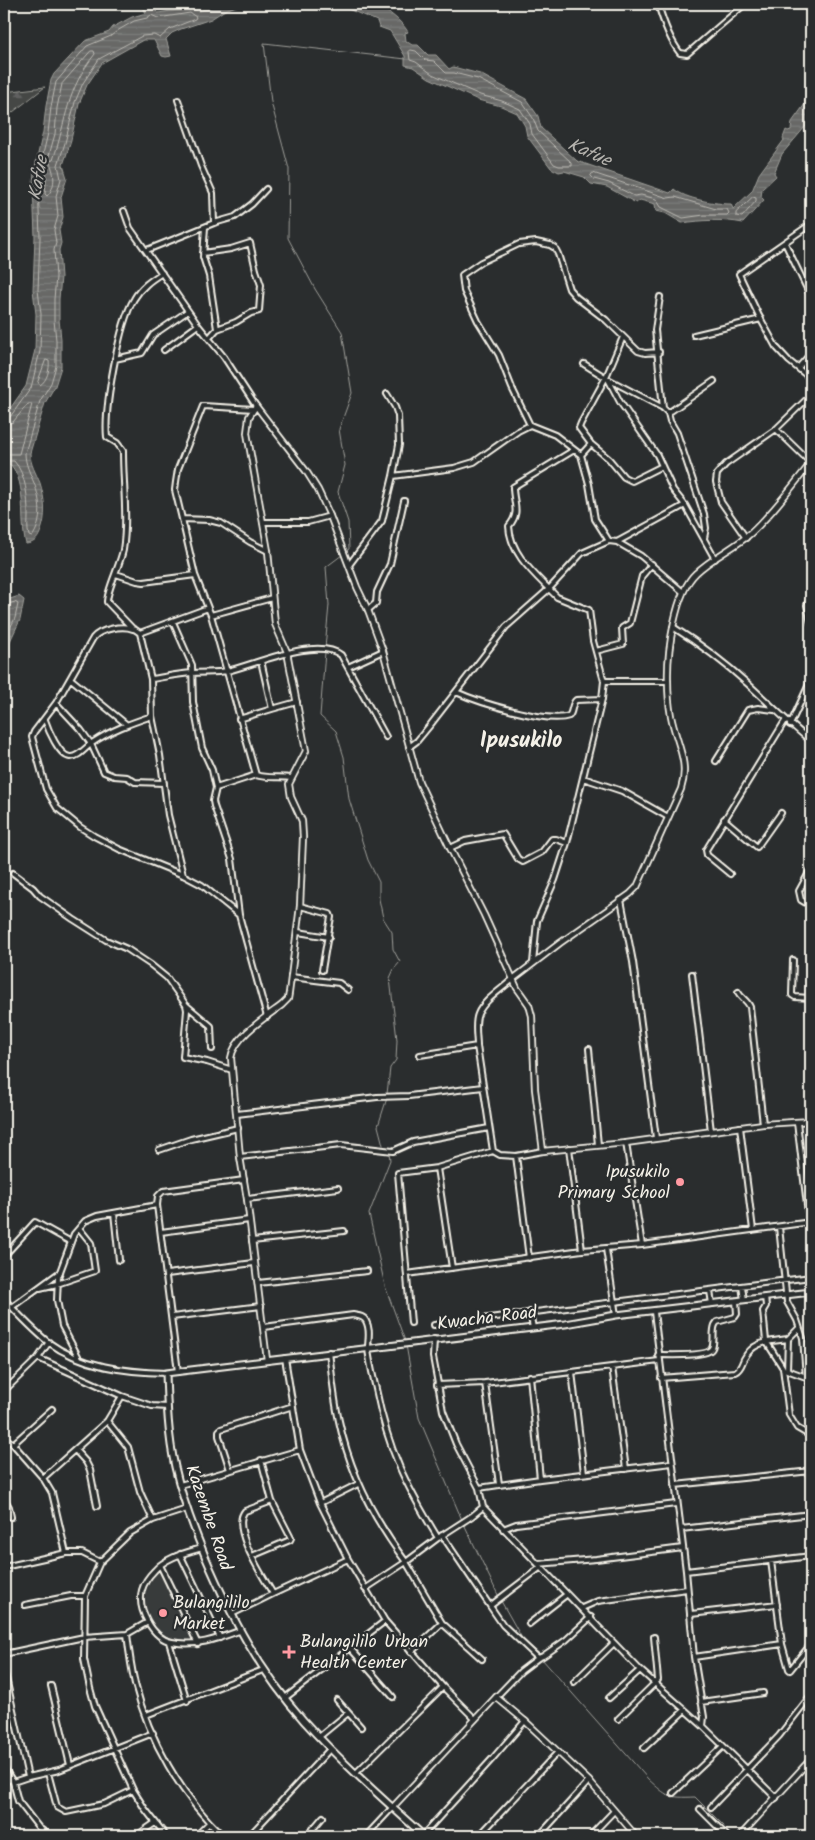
<svg xmlns="http://www.w3.org/2000/svg" width="815" height="1840" viewBox="0 0 815 1840" font-family="Kalam,sans-serif">
<style>
.built{fill:#373a3a}
.forest{fill:url(#forest-firs);stroke:#9c9c96}
.water{fill:url(#water-rules);stroke:#9f9f9a}
.lines{fill:none;stroke-linecap:round;stroke-linejoin:round}
.shore{stroke:#bcbab4;stroke-width:1}
.stream{stroke:#9f9f9a;stroke-width:1}
.minor-casing{stroke:#f4f1e8;stroke-width:8}
.tertiary-casing{stroke:#f4f1e8;stroke-width:8}
.secondary-casing{stroke:#f4f1e8;stroke-width:9}
.minor{stroke:#2a2d2e;stroke-width:4}
.tertiary{stroke:#2a2d2e;stroke-width:4.5}
.secondary{stroke:#2a2d2e;stroke-width:5}
.poi-dot{fill:#ff9aa2;stroke:#2a2d2e;stroke-width:2}
.labels{text-anchor:middle;dominant-baseline:central;stroke-width:4.5;stroke-linejoin:round;paint-order:stroke}
.poi-label{font-size:18px;fill:#f4f1e8;stroke:#2a2d2e;text-anchor:start}
.street-label{font-size:18px;fill:#f4f1e8;stroke:#2a2d2e}
.water-label{font-size:19px;font-style:italic;fill:#b5b3ae;stroke:#2a2d2e}
.district-label{font-size:22px;font-weight:bold;fill:#f4f1e8;stroke:#2a2d2e}
</style>
<defs>
<pattern id="forest-firs" width="22" height="20" patternUnits="userSpaceOnUse" patternTransform="scale(1.25)"><rect width="22" height="20" fill="#444645"/><path d="M5 1l3.5 6h-7zM16 11l3.5 6h-7z" fill="#606160"/></pattern>
<pattern id="water-rules" width="6" height="5" patternUnits="userSpaceOnUse" patternTransform="scale(1.25)"><rect width="6" height="5" fill="#676866"/><path d="M0 2.5h6" fill="none" stroke="#7d7e7c"/></pattern>
</defs>
<rect width="100%" height="100%" fill="#2a2d2e"/>
<filter id="ink" filterUnits="userSpaceOnUse"><feTurbulence type="fractalNoise" baseFrequency=".02" numOctaves="2"/><feDisplacementMap in="SourceGraphic" scale="10" xChannelSelector="R" yChannelSelector="G"/><feConvolveMatrix kernelMatrix="1 2 1 2 8 2 1 2 1" color-interpolation-filters="sRGB"/></filter>
<g filter="url(#ink)">
<path class="built" d="M159 1572 192 1641 175 1640 166 1636 157 1630 151 1620 146 1606 145 1594 153 1577Z"/>
<path class="forest" d="M45 87 4 119V92Z"/>
<path class="water" d="M141 4H149L158 13 191 8 198 11 210 8 216 4H242L225 10 211 19 181 29 172 33 166 39 171 56 166 57 162 56 154 40H143L102 63 87 85 79 104 70 144 63 165 67 178 61 197 63 217 59 230 61 243 59 250 61 277 59 299V319L61 339V367L55 386 45 403 30 453C30 464 36 473 40 483 45 499 47 517 40 533 37 540 34 543 26 544 19 520 28 486 11 465L4 466V417L26 386 35 350 36 314 33 290 35 237 33 184 34 171 43 132 46 106 51 80 54 74 85 41 109 32 113 27 132 17 146 13Z
M325 4C337 4 361 1 372 4 384 7 402 21 408 32L405 33 406 41 412 45H418L428 55H436L449 69 453 67 480 74 526 99 538 116 541 128 577 161 670 193 674 189C685 199 716 204 731 204L733 209 752 191 759 174 784 140 783 138 786 130 788 131 791 130 792 122 805 104V100L811 92V120L782 154 774 173 776 176 762 189 761 197 764 200 743 223C722 219 703 220 682 223L665 213 656 211 655 204 640 200 636 203 607 187 591 184 584 177 564 171 559 172 551 168 527 136 525 126 517 113 501 106 478 100 429 78 413 67 405 65V56L390 31 379 27 377 21 348 9Z
M19 596 24 600 20 620 4 654V601Z"/>
<g class="lines">
<path class="shore" d="M411 50 416 51 425 60 434 61 446 73H454L478 79 522 102 533 118 538 131 572 163V166H559L554 164 532 134 530 124 520 109 502 101 480 95 432 74 416 62 410 60 409 52Z
M91 51H94L95 54C66 90 67 119 53 160L50 161 48 159 55 134 57 108 62 84Z
M50 163C55 174 56 187 47 196L45 194 47 164Z
M593 173 668 198 675 197 716 209H727L729 213 727 215H704L683 218 661 207 656 199 641 195 634 196 609 183 594 179 591 176Z
M753 197 756 198V201L742 217 736 216V213Z
M46 360 49 361C50 369 47 381 40 385L38 382Z
M4 419 10 417 31 388 40 351 41 314 38 290 40 237 38 184 39 171 48 133 51 107 56 82 87 46 111 36 117 31 134 21 147 18 151 15 158 18 190 13 196 17 195 19 170 29 160 38 154 35 142 36 99 59 83 83 75 102 65 143 58 165 61 179 56 196 58 216 54 230 56 243 54 250 56 277 54 299V320L56 340V366L51 383 40 401 25 453C25 464 30 473 34 483 41 500 43 522 32 537L29 536C27 529 28 522 28 516 28 498 26 474 14 461H4
M4 425 13 422 28 404H32L19 454H4
M4 605 15 602 18 604 15 618 4 641"/>
<path class="stream" d="M346 551 349 549 348 522 338 492 345 465 339 429 352 393 342 332 315 289 288 238 289 169 271 102 264 43 406 59
M325 648 329 605 326 567 342 555
M325 652 320 716 336 731 344 757 349 799 368 860 379 882V899L383 918 392 932 393 949 400 962 394 969 390 978 397 1040 396 1060 390 1068 387 1094
M383 1145 378 1126 387 1098
M389 1153 390 1160 369 1214 385 1286 405 1341
M406 1345 419 1418 462 1520
M464 1524 499 1597
M501 1601 523 1640 541 1655
M542 1659 648 1779C668 1797 668 1798 695 1797L724 1826"/>
<g class="minor-casing">
<path id="minor" d="M658 4C663 21 669 39 680 53L687 54 745 4
M178 100 201 166 213 193 214 223
M124 211 130 228 198 325 224 357 256 406
M811 224 739 274 759 316 776 347 789 361 811 379
M205 227 203 257 209 276 217 329
M785 243 811 297
M147 250 214 223 235 217 252 204 266 189
M203 253 231 249 250 243 256 270 261 285 259 311 251 313 236 322 217 329 209 338
M660 297 655 330 663 408
M694 335 761 319
M623 337 606 377 581 423 579 428 591 444 609 459 624 477 632 481 662 466
M164 350 198 325
M115 359 142 353 153 335 188 311
M584 364 608 379 663 408 668 413 670 421 677 433 704 514 706 528 704 538
M798 368 811 353
M608 379 620 402 657 455 673 490 685 505 715 559
M254 409 203 406 178 469 176 482 175 490 182 519 209 520 221 523 250 542 268 551
M668 413 714 381
M530 425 512 388 499 355 478 321 464 291 462 275 481 262 519 244 536 242 550 245 555 248 558 254 569 289 576 297 606 320 638 351 645 353 659 352
M776 429 811 463
M581 455 591 444
M393 476 454 468 474 462 518 431 530 425 555 435 581 455 589 484 595 519 609 541 617 542 641 556 683 592
M182 519 195 575 208 608
M263 522H308L330 516
M746 538 721 502 716 482 717 474 726 464 776 429 811 395
M617 542 685 505
M349 565 382 521 393 476 399 445 398 416 395 407 387 394
M116 574 137 581 144 582 195 575
M811 596 807 605 811 623
M368 610 376 603 377 592 390 564 404 501
M211 615 256 775C267 779 280 776 291 778
M173 622 192 665 193 702 202 748 212 770 216 788 213 801 214 806 232 859 239 915
M673 627C700 644 724 662 748 684 769 703 788 723 811 741
M132 628 107 602C107 590 120 565 123 550 128 518 123 484 123 451L117 443 107 437C104 409 119 323 134 299 141 287 151 280 162 273
M140 633 151 679 152 716 160 755 168 815 183 875
M596 651 623 644 622 628 630 623 642 576 652 564
M348 667 383 651
M71 679 126 724
M151 679C165 677 178 674 192 673 204 672 216 673 227 671 254 665 317 636 341 655L386 737
M604 681H668
M456 692C478 702 547 724 569 716 573 712 571 704 576 700L602 699
M56 703 81 730 91 744 104 772 114 776 127 777 135 782 164 783
M272 709 297 702
M239 719 272 709 261 661
M45 720C48 729 59 756 70 757 78 758 86 747 92 743 111 730 131 723 152 716
M790 725 811 680
M409 747 417 741 431 724 506 627 549 589C532 572 510 552 509 526 521 512 513 503 513 487L574 450
M716 761 748 710 758 708 774 710
M583 778 622 791 668 817
M216 788 256 775
M724 819 757 847 781 813
M450 848 465 841 503 834 518 859 523 862 542 852 552 839H556L567 843
M811 869 799 891 801 900 811 906
M13 873 33 888 40 896 73 919 106 940 127 949 151 965 167 978 186 1005 187 1010 183 1057 207 1062 232 1070
M730 874 707 855 706 850 785 721
M621 900 633 962 656 1138
M300 906 330 914 331 917 322 970
M298 932 329 937
M793 960 792 995 795 997 810 998 811 1003
M533 963 537 921 555 880 567 843 602 699 604 681 593 641 589 610 557 597 549 589 582 553 609 541
M692 974 711 1131
M291 977 339 983 348 990
M513 979C502 989 484 1000 478 1014 474 1023 477 1037 477 1046L493 1151 500 1155 516 1156
M738 992C741 998 747 1000 750 1007L763 1124
M186 1005 211 1026 212 1049
M267 1017 239 915 202 885 183 875 119 849 94 836 80 827 57 808 46 789 32 737 34 732 56 703 93 638C100 629 122 625 133 629 136 629 138 632 140 633L208 608 211 615 272 598
M589 1049 598 1145
M420 1055 477 1046
M237 1114 377 1097 409 1096 483 1087
M797 1122 809 1222
M740 1127 753 1230
M626 1143 642 1245
M569 1148 582 1250
M159 1150 191 1139 238 1128
M240 1157 341 1145 393 1151 413 1142 489 1128
M437 1168 493 1151
M247 1199 338 1188
M114 1213 119 1260
M779 1227 787 1302 797 1320 803 1338 806 1377
M161 1232 249 1220
M252 1241 344 1231
M606 1249 616 1315
M4 1256 35 1222 71 1242
M529 1258 516 1156 543 1151
M167 1274 254 1263
M407 1274 582 1250 642 1245 811 1222
M258 1283 367 1271
M742 1286 744 1300
M40 1288 57 1284 95 1271 91 1243 79 1228
M710 1291 712 1304
M765 1297 766 1306 763 1311 766 1341 783 1368 789 1415 797 1428 809 1435 811 1442
M4 1299C18 1314 32 1329 48 1342 82 1367 126 1372 166 1373
M12 1307 60 1272
M530 1312 533 1328
M654 1312 686 1571 694 1657 704 1717 703 1726
M172 1317 261 1306
M411 1323 398 1173 437 1168 452 1268
M434 1325 811 1277
M264 1327 353 1315C358 1316 364 1316 366 1321 371 1330 368 1339 368 1348 369 1361 373 1376 376 1389 388 1450 406 1486 438 1538
M434 1339 433 1357 443 1411 456 1444 479 1488 483 1507 640 1670 703 1726 776 1798
M788 1339 787 1370 806 1377 811 1387
M329 1352C332 1375 334 1399 339 1421 350 1473 374 1520 406 1562L365 1589
M658 1355C668 1355 709 1357 712 1348 715 1342 712 1332 715 1325L717 1322 735 1317 737 1314 736 1301
M38 1358 49 1342
M79 1358 62 1326 57 1300 58 1277 74 1234 85 1221 97 1216 157 1205
M285 1358 300 1450 320 1503 348 1559 385 1621 443 1687 475 1719
M612 1367 626 1469
M178 1372 157 1205 158 1196 163 1191 244 1180
M572 1372 584 1473
M530 1376 540 1479
M661 1378 735 1372C741 1369 741 1365 744 1359 754 1340 770 1342 788 1339L799 1328
M485 1383 499 1484
M437 1385 485 1383 659 1361
M4 1391 38 1358 122 1396 152 1406 167 1407
M122 1396 107 1421 128 1447 140 1492 153 1520
M4 1437 13 1444 43 1478 107 1421
M13 1444 52 1409
M75 1450 86 1462 90 1470 97 1506
M230 1470 219 1436V1431L221 1429 293 1406
M43 1478 52 1493 66 1553H82L100 1562
M180 1485 300 1450
M675 1485 811 1471
M479 1488 540 1479 672 1463
M4 1498 9 1507 11 1517
M272 1501 245 1511C230 1528 263 1576 273 1594L348 1559
M320 1503 358 1484
M503 1529 516 1524 676 1504
M681 1529 811 1514
M442 1535 490 1606 541 1567
M202 1548C185 1553 166 1557 154 1571 149 1576 144 1583 142 1590 137 1609 152 1638 172 1642 196 1647 217 1639 239 1631
M180 1554 220 1638
M252 1556 290 1540 291 1538 272 1501 261 1460
M771 1561 782 1644 789 1669 790 1670 811 1644
M538 1564 596 1559 683 1548
M160 1565 198 1644
M4 1567 66 1553
M686 1571 811 1556
M25 1605 71 1596H85
M490 1606 503 1625 538 1658
M582 1608 598 1601 687 1589
M232 1614 273 1594
M691 1614 777 1604
M529 1624 566 1595
M127 1634C129 1651 131 1667 135 1684 149 1740 181 1796 223 1836
M169 1642 187 1701
M350 1648 393 1697
M411 1652 442 1623
M4 1654 84 1637 127 1634 148 1622
M694 1657 782 1644
M482 1659 442 1623 406 1562 438 1538 472 1516 483 1507
M4 1669 28 1777
M574 1682 614 1643
M51 1686 70 1765
M496 1697 521 1671 538 1658 543 1656 566 1640 591 1617
M285 1698 385 1621
M609 1698 640 1670
M337 1700 361 1727
M701 1702 763 1693
M146 1715 263 1670
M618 1719 658 1680 654 1637
M319 1737 348 1713
M644 1748 685 1710
M4 1768 13 1782 18 1801 39 1828 50 1836
M48 1773 57 1807 66 1812 104 1804 133 1790
M356 1773 443 1687
M4 1782 11 1779
M13 1782 28 1777 59 1770 153 1733
M673 1793 723 1746
M711 1807 779 1736 811 1695
M700 1809 727 1836
M4 1832 6 1836
M136 1836 155 1823
M166 1836 145 1809 133 1790 95 1706 90 1688 84 1659 85 1596 100 1562 130 1533 153 1520 187 1509
M196 1836 209 1823
M249 1836 330 1749
M307 1836 323 1817
M366 1836 392 1808
M422 1836 493 1758 525 1721
M479 1836 557 1753
M539 1836 589 1781
M590 1836 614 1811"/>
</g>
<g class="tertiary-casing">
<path id="tertiary" d="M513 979 560 943 630 894 637 887 681 789C690 762 676 743 671 716 669 705 668 692 668 681 667 653 675 592 696 573 712 557 735 548 751 533 774 512 792 486 811 463
M267 1360 247 1199 240 1157 231 1058C234 1037 266 1017 282 1005L288 999 289 993 300 906 303 837 302 821 291 797 289 784 306 751 287 652 275 624 268 551 247 433 249 417 256 406 306 471 318 490 330 516 357 587 368 610 383 651 419 782 450 848 484 915 517 988 529 1005 532 1016 535 1089 543 1151 626 1143 763 1124 811 1121
M392 1808 496 1697 525 1721 589 1781 636 1836
M740 1836 811 1759"/>
</g>
<g class="secondary-casing">
<path id="secondary" d="M424 1836C383 1799 341 1762 304 1721 258 1669 232 1619 205 1556 193 1527 182 1498 175 1467 168 1436 167 1404 166 1373L380 1347 565 1324 616 1315 811 1292"/>
</g>
<use href="#minor" class="minor"/>
<use href="#tertiary" class="tertiary"/>
<use href="#secondary" class="secondary"/>
</g>
</g>
<g class="poi-dot">
<circle cx="680" cy="1182" r="5"/>
<circle cx="163" cy="1613" r="5"/>
<path d="M286.5 1644.5h5v5h5v5h-5v5h-5v-5h-5v-5h5z"/>
</g>
<g class="labels">
<g class="poi-label">
<text x="670" y="1172" text-anchor="end">Ipusukilo<tspan x="670" dy="21">Primary School</tspan></text>
<text x="173" y="1603">Bulangililo<tspan x="173" dy="21">Market</tspan></text>
<text x="300" y="1642">Bulangililo Urban<tspan x="300" dy="21">Health Center</tspan></text>
</g>
<g class="street-label">
<text transform="translate(487 1319) rotate(-7)">Kwacha Road</text>
<text transform="translate(208 1518) rotate(71)">Kazembe Road</text>
</g>
<g class="water-label">
<text transform="translate(589 153) rotate(24)">Kafue</text>
<text transform="translate(39 178) rotate(-80)">Kafue</text>
</g>
<g class="district-label">
<text x="521" y="741">Ipusukilo</text>
</g>
</g>
<rect width="815" height="1840" fill="none" stroke="#2a2d2e" stroke-width="20"/>
<rect x="10" y="10" width="795" height="1820" fill="none" stroke="#f4f1e8" stroke-width="2" filter="url(#ink)"/>
</svg>
